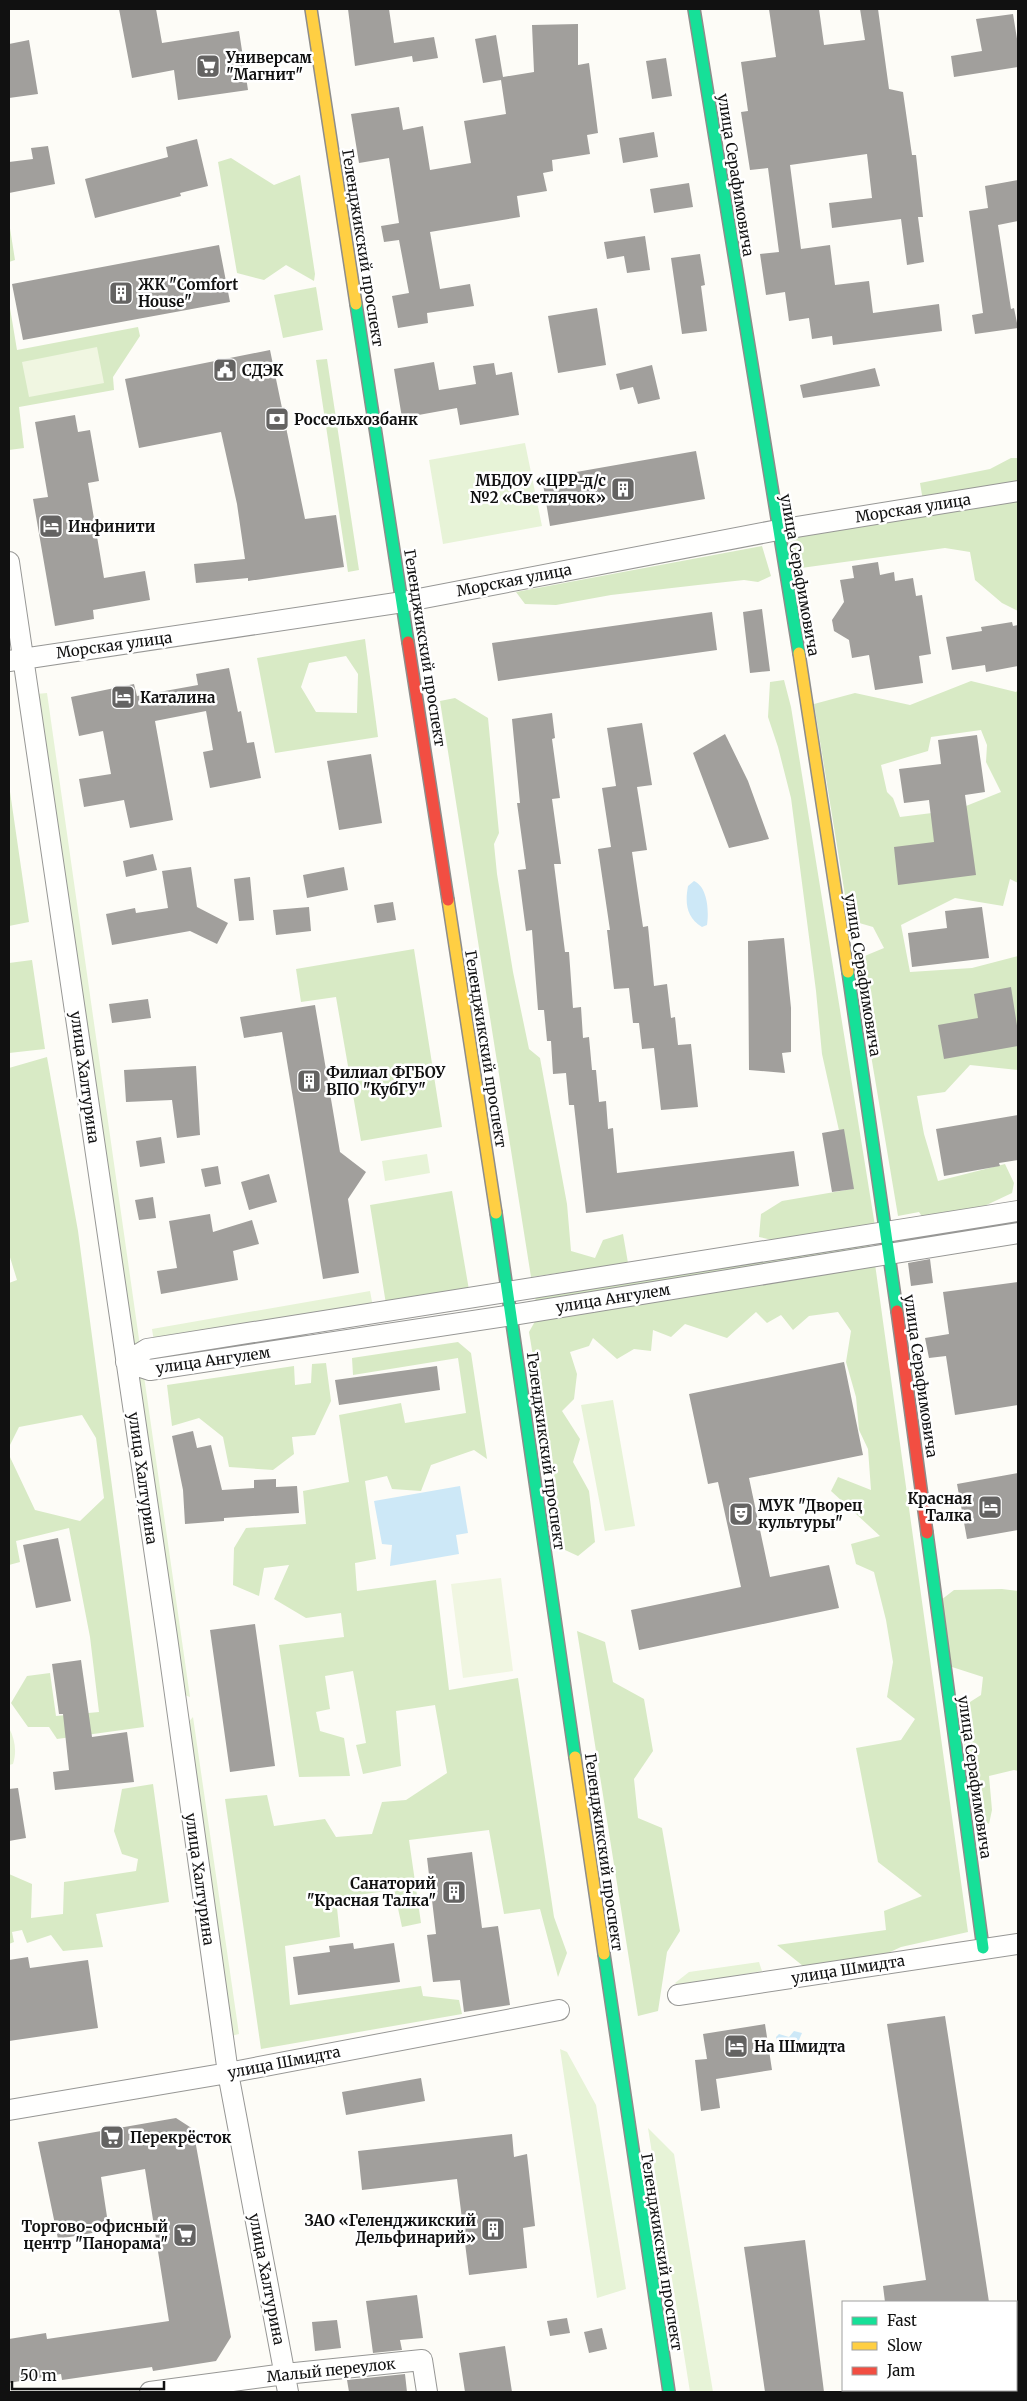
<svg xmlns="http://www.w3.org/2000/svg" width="1027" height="2401" viewBox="0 0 1027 2401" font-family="Merriweather,serif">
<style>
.green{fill:#e7f3d7}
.forest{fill:#d8eac5;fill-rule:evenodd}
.pitch{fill:#f0f6e1}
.water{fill:#cde8f7}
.building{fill:#a19f9c}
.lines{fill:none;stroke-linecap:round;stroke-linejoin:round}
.street-casing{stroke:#979795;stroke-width:22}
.fast-casing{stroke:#8e8d8b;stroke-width:14}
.slow-casing{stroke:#8e8d8b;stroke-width:14}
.jam-casing{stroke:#8e8d8b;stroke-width:14}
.street{stroke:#fffffe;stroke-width:20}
.fast{stroke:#16e098;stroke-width:11}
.slow{stroke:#ffcf43;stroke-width:11}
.jam{stroke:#f24e42;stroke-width:11}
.labels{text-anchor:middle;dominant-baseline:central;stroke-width:5;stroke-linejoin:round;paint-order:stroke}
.poi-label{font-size:15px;font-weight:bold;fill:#111;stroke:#fff;text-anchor:start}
.street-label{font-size:15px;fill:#111;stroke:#fff}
</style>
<rect width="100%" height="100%" fill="#fdfcf7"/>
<path class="green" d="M525 443 542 526 443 544 429 460Z
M47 693 140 1346 132 1352 36 694Z
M427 1154 430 1173 385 1181 382 1161Z
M1018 1216V1229L906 1246 904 1234Z
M370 1291 373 1307 154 1342 152 1329Z
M134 1370 144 1376 190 1697 182 1694Z
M613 1400 635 1526 605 1531 581 1405Z
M193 1717 239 2034 231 2036 186 1725Z
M9 1728C15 1739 17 1752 13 1764L9 1765Z
M759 1962 762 1971 678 1986 675 1983 689 1972Z
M560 2049 567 2052 596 2105 626 2289 597 2298Z
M648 2128 674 2154 713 2392H690Z"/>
<path class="forest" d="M231 158 274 185 300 175 315 274 314 281 286 265 264 280 237 273 218 162Z
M9 222 15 260 9 262Z
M316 287 323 330 283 338 274 295Z
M9 302 17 350 138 327 140 336 113 377 114 390 19 407 24 448 9 450Z
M327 359 359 570 348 572 316 360Z
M1011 458H1018V485L923 501 920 483 990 469Z
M1018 498V611L1002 603 975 580 970 552 945 548 794 569 786 538Z
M762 546 771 576 758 582 744 580 698 585 611 595 556 605 525 604 516 592Z
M365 639 378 737 275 753 257 658ZM346 656 358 674 357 713 316 712 301 687 309 663Z
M784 680 791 707 875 1226 782 1242 759 1237 761 1214 782 1201 852 1189 822 1054 816 991 791 798 778 747 768 717 770 682Z
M971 681 1016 692 1018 690V883L1010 879 1003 906 955 898 901 925 910 972 972 968 1018 956V1070L970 1065 945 1092 917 1096 924 1134 938 1181 1005 1164 1014 1183 1012 1193 978 1209 925 1221 919 1212 898 1216 855 960 884 948 873 927 849 920 814 704 855 693 910 705ZM981 730 987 745 986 762 1001 792 956 810 900 817 893 798 887 792 881 765 928 751 931 737Z
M455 698 488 718 499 833 494 844 497 874 513 972 529 1049 540 1058 567 1204 571 1251 595 1258 603 1240 623 1234 628 1263 531 1277 440 701Z
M9 785 29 922 9 926Z
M414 949 442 1127 361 1141 336 997 301 1002 296 969Z
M32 960 45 1049 9 1053V963Z
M47 1057 78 1231 144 1727 57 1739 49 1727H28L11 1703 27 1676 50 1673 56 1716 99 1712 90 1637 69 1528 16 1541 20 1562 9 1565V1455L35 1510 80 1521 104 1498 96 1438 82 1415 19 1427 9 1447V1283L17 1280 9 1254V1068Z
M452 1191 469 1290 386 1304 370 1205Z
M869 1241 870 1250 536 1305 535 1294Z
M875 1264 968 1932 901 1947 877 1958 803 1966 777 1945 886 1930 884 1911 922 1896 878 1862 856 1748 901 1740 915 1719 887 1697 893 1662 886 1620 874 1572 856 1564 851 1544 880 1536 831 1491 838 1477 871 1490 868 1449 859 1430 856 1397 846 1362 851 1331 838 1312 809 1316 793 1330 781 1315 767 1323 756 1312 727 1338 685 1324 671 1337 653 1330 651 1351 634 1349 617 1359 593 1338 589 1346 570 1352 577 1374 574 1399 562 1411 580 1439 573 1462 589 1491 595 1542 578 1556 565 1550 529 1332 538 1316Z
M458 1342 471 1353 487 1459 474 1450 431 1465 421 1491 392 1489 387 1476 365 1481 376 1559 355 1563 357 1591 436 1580 449 1690 518 1678 554 1917 567 1953 558 1977 540 1909 504 1914 489 1830 409 1840 421 1923 402 1927 394 1890 336 1898 340 1937 285 1946 290 2005 421 1986 423 1996 459 2000 462 2014 261 2049 225 1799 267 1795 274 1826 325 1819 336 1837 372 1834 382 1802 406 1800 447 1773 435 1705 396 1711 401 1766 363 1774 356 1745 366 1743 353 1671 325 1676 330 1709 316 1712 320 1731 344 1738 350 1776 299 1777 279 1645 344 1637 341 1613 306 1618 274 1599 289 1565 264 1568 259 1596 233 1585 234 1548 246 1528 306 1524 303 1491 349 1482 339 1415 401 1403 405 1423 466 1413 458 1358 353 1375 352 1358Z
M326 1363 331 1401 315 1435 292 1437 294 1454 273 1470 229 1467 223 1437 199 1418 172 1426 167 1385 294 1366 295 1385 311 1383 312 1364Z
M1002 1589 1018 1591V1771L1014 1770 989 1776 992 1810 989 1824 975 1814 959 1709 981 1695 983 1677 952 1667 941 1600 954 1590Z
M577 1631 605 1642 613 1682 644 1699 653 1751 634 1779 638 1818 662 1828 680 1931 667 1952 658 2011 638 2016Z
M153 1784 169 1902 96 1914 103 1947 63 1951 51 1935 27 1943 22 1930 12 1932 14 1942 9 1944V1874L32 1884 31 1918 63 1914 64 1882 136 1871 138 1859 122 1854 114 1831 122 1789Z"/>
<path class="pitch" d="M97 347 104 383 29 397 22 362Z
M501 1578 513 1671 463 1678 451 1584Z"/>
<path class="water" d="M694 881C708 887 709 912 707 925L702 927C686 917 685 903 688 886Z
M460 1486 468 1533 456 1535 459 1554 390 1566 392 1545 382 1544 374 1501Z
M794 2031 802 2033 799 2040 801 2049 797 2052 793 2048 789 2049 787 2053 779 2050 781 2042 777 2041 776 2037 779 2034 789 2037Z"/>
<path class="building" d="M119 9H156L162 43 239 31 248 90 178 100 174 70 132 78Z
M348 9H389L394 43 434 37 438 58 413 62 412 56 355 66Z
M769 9H819L824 45 865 40 860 9H878L889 89 903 92 912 155H916L923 217H918L924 262 907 265 901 219 832 228 829 203 872 198 867 154 790 165 801 249 830 245 835 285 869 281 873 313 939 304 942 331 833 345 832 336 812 339 809 318 789 321 785 292 766 295 760 254 779 252 768 168 750 170 741 112 748 111 741 62 776 57Z
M1013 14 1018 45V67L954 77 951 56 982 51 976 19Z
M578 24V65L589 63 598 133 587 135 590 154 552 160 553 171 543 173 547 191 517 196 520 217 430 232 440 289 470 284 474 306 427 313 428 323 398 328 392 296 409 293 399 240 384 242 381 226 399 223 389 158 359 163 351 114 399 107 403 130 423 126 430 170 471 163 464 121 506 114 501 80 483 83 475 39 496 35 503 77 534 72 532 25Z
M29 40 38 94 9 98V44Z
M666 58 672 96 652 99 646 61Z
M654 132 658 157 623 163 619 138Z
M197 139 208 186 180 193 181 196 95 218 85 179 168 157 166 147Z
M48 146 55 184 9 193V162L33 159 31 148Z
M1018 180V221L998 225 1011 309 1014 308 1018 328 975 334 972 315 983 313 969 211 988 208 985 186Z
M689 183 693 207 654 213 650 189Z
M645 236 650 270 627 273 624 256 607 259 604 242Z
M219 245 230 302 23 340 12 284Z
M700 254 705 285 701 286 707 331 682 334 671 258Z
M597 308 606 365 558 373 548 316Z
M270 350 305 519 336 515 344 567 248 581V578L196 583 194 564 245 559 237 504 221 432 139 448 125 379Z
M434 362 439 390 476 384 473 366 494 363 496 375 512 372 519 415 460 425 457 408 402 418 394 369Z
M652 365 660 399 638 404 633 387 620 390 616 374Z
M875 368 880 386 803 398 800 385Z
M75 415 78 432 90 430 99 481 88 483 104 578 145 571 150 600 93 610 94 619 55 626 33 499 48 497 35 422Z
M696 451 705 499 550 526 542 478Z
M878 562 880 575 894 572 895 581 913 578 916 596 922 595 931 654 919 656 923 683 875 690 869 655 852 658 849 640 834 631 832 620 844 602 840 580 854 578 852 566Z
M762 609 770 671 750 673 743 612Z
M712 612 717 650 498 681 492 643Z
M1012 622 1013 626 1018 625V666L986 672 985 665 952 670 946 637 982 631 981 627Z
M229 668 238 712 241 711 247 743 254 742 261 778 210 788 203 752 213 750 206 711 155 721 173 820 130 828 124 800 84 807 79 779 111 774 103 731 79 736 71 697 134 684 137 696 198 685 196 674Z
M552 713 555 738 552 739 560 798 552 799 561 864H554L565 952H569L573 1008 581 1007 583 1038 589 1037 592 1070H596L599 1102 606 1101 608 1129 613 1128 617 1173 794 1151 799 1186 586 1213 574 1105H569L566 1073 553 1074 551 1041H547L544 1010H538L532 930 526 931 518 870 526 869 517 803H520L512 719Z
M642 723 652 785 637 787 647 850 632 852 643 927 648 926 654 986 667 984 671 1018 675 1017 678 1045 691 1044 698 1107 661 1110 654 1048 642 1049 639 1023H633L629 988 614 989 607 930H610L598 849 611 847 602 788 616 786 607 728Z
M725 734 748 781 769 839 729 848 693 753Z
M977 735 985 792 965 795 976 875 898 885 894 847 934 842 929 800 904 803 899 769 941 764 938 740Z
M371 754 382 823 339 830 327 761Z
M153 854 157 870 126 877 123 861Z
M191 867 197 907 228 923 217 944 190 931 112 945 106 914 135 908 136 913 168 908 162 871Z
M344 867 348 890 307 898 303 875Z
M250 877 254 920 239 921 234 879Z
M393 902 396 920 377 923 374 905Z
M309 907 311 931 276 935 273 910Z
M982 907 989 958 912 967 908 933 947 928 945 911Z
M784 938 791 1008V1052L782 1053 785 1073 749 1070 748 941Z
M1011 987 1018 1032V1046L944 1059 938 1025 978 1018 974 994Z
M148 999 151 1018 112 1023 109 1004Z
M315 1005 340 1152 366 1172 348 1199 359 1273 323 1279 282 1032 244 1038 240 1017Z
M196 1066 200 1135 177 1138 172 1100 126 1102 124 1070Z
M1018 1115V1160L999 1163 1000 1166 944 1176 936 1129Z
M844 1129 854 1189 832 1192 822 1133Z
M161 1137 165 1163 140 1167 136 1141Z
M218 1166 221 1184 205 1187 201 1169Z
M269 1174 277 1202 249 1210 241 1182Z
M153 1197 156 1218 139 1220 135 1200Z
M210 1214 213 1232 252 1220 259 1244 233 1251 238 1280 161 1294 157 1271 177 1268 169 1221Z
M930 1259 933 1283 911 1286 908 1263Z
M1018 1282V1405L955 1415 946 1356 929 1358 925 1338 949 1334 943 1292Z
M844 1362 863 1455 749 1478 770 1577 829 1565 839 1608 639 1650 631 1610 741 1587 718 1482 708 1484 689 1394Z
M437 1366 440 1390 339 1405 335 1380Z
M193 1431 197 1448 211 1445 222 1490 254 1488V1480L276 1479V1487L297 1486 299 1513 224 1518V1521L185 1524 183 1490 172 1436Z
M1018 1473V1530L967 1539 957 1484Z
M58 1538 71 1601 36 1608 23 1545Z
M255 1624 275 1766 230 1772 210 1630Z
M81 1660 92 1737 127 1732 134 1782 55 1790 53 1772 69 1770 63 1714H59L52 1664Z
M18 1788 26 1838 9 1841V1789Z
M472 1852 482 1928 498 1926 510 2005 464 2012 460 1980 433 1982 427 1935 436 1934 427 1858Z
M353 1943 354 1949 394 1943 400 1982 298 1995 293 1957 330 1952 329 1946Z
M28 1957 30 1968 88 1960 98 2028 9 2041V1960Z
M945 2016 989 2302H885L883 2286 926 2280 887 2024Z
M765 2024 772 2070 716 2079 720 2108 701 2111 695 2060 707 2059 703 2034Z
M421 2078 425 2101 346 2115 342 2092Z
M176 2118 193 2129 231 2337 216 2361 153 2371 152 2367 62 2380 61 2374 9 2383V2339L46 2333 47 2339 169 2321 145 2169 101 2177 109 2230 58 2239 38 2142Z
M512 2134 514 2157 527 2154 535 2226 523 2228 527 2268 469 2275 457 2179 362 2190 358 2151Z
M805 2240 824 2392H765L744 2247Z
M417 2295 423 2338 400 2340 402 2350 373 2353 366 2301Z
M567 2318 570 2333 550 2336 547 2321Z
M337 2320 341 2348 315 2351 312 2322Z
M602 2328 607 2349 589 2353 584 2332Z
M505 2346 512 2392H465L459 2353Z
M405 2374 407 2392H349L347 2380Z"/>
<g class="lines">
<g class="street-casing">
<path id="street" d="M9 562 167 1637 228 2073 288 2392
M9 661 403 602 778 530 1018 491
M126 1362 147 1349 1018 1211
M126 1362 150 1370 512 1315 1018 1233
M678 1995 1018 1944
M9 2110 228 2073 559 2010
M150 2392 285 2374 422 2360 427 2392"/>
</g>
<g class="fast-casing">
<path id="fast" d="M694 9 799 653
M356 304 408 642
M848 972 897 1311
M496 1213 575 1757
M927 1533 983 1948
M604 1954 669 2392"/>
</g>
<g class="slow-casing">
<path id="slow" d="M311 9 356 304
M799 653 848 972
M448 900 496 1213
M575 1757 604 1954"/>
</g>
<g class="jam-casing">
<path id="jam" d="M408 642 448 900
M897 1311 927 1533"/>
</g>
<use href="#street" class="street"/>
<use href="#fast" class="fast"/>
<use href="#slow" class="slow"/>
<use href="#jam" class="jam"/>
</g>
<defs>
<g id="supermarket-square" transform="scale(1.25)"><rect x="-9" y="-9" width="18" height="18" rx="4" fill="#646362" stroke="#fff"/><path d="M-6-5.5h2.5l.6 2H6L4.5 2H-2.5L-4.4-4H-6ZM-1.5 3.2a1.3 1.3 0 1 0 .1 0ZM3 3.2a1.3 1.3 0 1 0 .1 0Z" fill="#fff"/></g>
<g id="building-square" transform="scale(1.25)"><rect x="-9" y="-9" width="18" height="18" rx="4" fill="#646362" stroke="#fff"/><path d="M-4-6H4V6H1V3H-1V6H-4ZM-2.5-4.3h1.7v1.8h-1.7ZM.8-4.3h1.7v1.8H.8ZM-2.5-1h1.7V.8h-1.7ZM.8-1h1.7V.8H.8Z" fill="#fff"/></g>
<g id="civic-square" transform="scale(1.25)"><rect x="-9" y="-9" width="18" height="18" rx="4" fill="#646362" stroke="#fff"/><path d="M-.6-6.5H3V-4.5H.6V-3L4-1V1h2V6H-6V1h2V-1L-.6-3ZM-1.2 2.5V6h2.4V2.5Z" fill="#fff"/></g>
<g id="bank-square" transform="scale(1.25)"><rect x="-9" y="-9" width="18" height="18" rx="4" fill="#646362" stroke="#fff"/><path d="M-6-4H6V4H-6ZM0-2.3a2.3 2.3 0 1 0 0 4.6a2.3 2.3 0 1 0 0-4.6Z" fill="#fff"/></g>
<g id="hotel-square" transform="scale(1.25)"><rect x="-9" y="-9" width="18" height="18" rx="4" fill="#646362" stroke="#fff"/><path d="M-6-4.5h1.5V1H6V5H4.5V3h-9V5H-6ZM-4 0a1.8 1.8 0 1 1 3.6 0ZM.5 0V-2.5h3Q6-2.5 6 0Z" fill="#fff"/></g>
<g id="theatre-square" transform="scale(1.25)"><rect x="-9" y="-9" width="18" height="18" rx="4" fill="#646362" stroke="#fff"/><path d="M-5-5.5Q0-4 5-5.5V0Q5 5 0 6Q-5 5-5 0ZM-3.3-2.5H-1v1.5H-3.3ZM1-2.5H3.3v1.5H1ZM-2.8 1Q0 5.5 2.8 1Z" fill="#fff"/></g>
</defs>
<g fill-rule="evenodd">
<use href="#supermarket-square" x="208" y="66"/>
<use href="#building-square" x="121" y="293"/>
<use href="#civic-square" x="225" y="370"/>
<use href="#bank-square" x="277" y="419"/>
<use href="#building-square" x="623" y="489"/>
<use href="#hotel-square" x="51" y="526"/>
<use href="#hotel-square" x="123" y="697"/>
<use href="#building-square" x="309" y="1081"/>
<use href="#hotel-square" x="990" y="1507"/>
<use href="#theatre-square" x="741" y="1514"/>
<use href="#building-square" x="454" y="1892"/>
<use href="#hotel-square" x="736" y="2046"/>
<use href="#supermarket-square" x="112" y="2137"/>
<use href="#building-square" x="493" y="2229"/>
<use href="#supermarket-square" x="185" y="2235"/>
</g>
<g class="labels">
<g class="poi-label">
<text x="226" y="57">Универсам<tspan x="226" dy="17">"Магнит"</tspan></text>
<text x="138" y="284">ЖК "Comfort<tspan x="138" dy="17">House"</tspan></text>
<text x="242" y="370">СДЭК</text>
<text x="294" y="419">Россельхозбанк</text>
<text x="606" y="480" text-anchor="end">МБДОУ «ЦРР-д/с<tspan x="606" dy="17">№2 «Светлячок»</tspan></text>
<text x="68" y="526">Инфинити</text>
<text x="140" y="697">Каталина</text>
<text x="326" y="1072">Филиал ФГБОУ<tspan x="326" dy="17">ВПО "КубГУ"</tspan></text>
<text x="972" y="1498" text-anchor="end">Красная<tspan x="972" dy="17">Талка</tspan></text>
<text x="758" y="1505">МУК "Дворец<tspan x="758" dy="17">культуры"</tspan></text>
<text x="436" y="1883" text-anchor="end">Санаторий<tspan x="436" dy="17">"Красная Талка"</tspan></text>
<text x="754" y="2046">На Шмидта</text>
<text x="130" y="2137">Перекрёсток</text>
<text x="476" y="2220" text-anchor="end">ЗАО «Геленджикский<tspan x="476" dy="17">Дельфинарий»</tspan></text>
<text x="168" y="2226" text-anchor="end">Торгово-офисный<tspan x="168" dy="17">центр "Панорама"</tspan></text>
</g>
<g class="street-label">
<text transform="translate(736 175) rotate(81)">улица Серафимовича</text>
<text transform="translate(363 248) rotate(81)">Геленджикский проспект</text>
<text transform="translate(913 508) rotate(-9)">Морская улица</text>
<text transform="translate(800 575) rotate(80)">улица Серафимовича</text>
<text transform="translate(514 580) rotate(-11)">Морская улица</text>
<text transform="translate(114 645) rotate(-8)">Морская улица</text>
<text transform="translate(425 648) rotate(81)">Геленджикский проспект</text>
<text transform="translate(863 975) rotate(81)">улица Серафимовича</text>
<text transform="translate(486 1049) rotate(81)">Геленджикский проспект</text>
<text transform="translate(85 1077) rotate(82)">улица Халтурина</text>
<text transform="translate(613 1298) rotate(-9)">улица Ангулем</text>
<text transform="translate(213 1360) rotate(-8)">улица Ангулем</text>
<text transform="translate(921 1376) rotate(82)">улица Серафимовича</text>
<text transform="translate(546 1451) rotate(82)">Геленджикский проспект</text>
<text transform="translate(143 1478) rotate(82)">улица Халтурина</text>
<text transform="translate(975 1777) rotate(82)">улица Серафимовича</text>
<text transform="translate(604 1852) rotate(82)">Геленджикский проспект</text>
<text transform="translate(200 1879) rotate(82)">улица Халтурина</text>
<text transform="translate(848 1969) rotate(-9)">улица Шмидта</text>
<text transform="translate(284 2062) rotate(-11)">улица Шмидта</text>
<text transform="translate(662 2252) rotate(81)">Геленджикский проспект</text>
<text transform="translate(267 2279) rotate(79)">улица Халтурина</text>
<text transform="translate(331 2370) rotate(-6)">Малый переулок</text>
</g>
</g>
<rect width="1027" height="2401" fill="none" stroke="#111111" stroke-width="20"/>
<rect x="842" y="2301" width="175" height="90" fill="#ffffff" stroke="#a0a0a0"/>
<rect x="852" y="2317" width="25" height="8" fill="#16e098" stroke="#a0a0a0"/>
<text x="887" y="2326" font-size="15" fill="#111111">Fast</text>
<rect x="852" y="2342" width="25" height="8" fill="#ffcf43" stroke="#a0a0a0"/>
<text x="887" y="2351" font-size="15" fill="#111111">Slow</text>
<rect x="852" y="2367" width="25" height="8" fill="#f24e42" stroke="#a0a0a0"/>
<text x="887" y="2376" font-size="15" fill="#111111">Jam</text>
<path d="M12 2381v8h152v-8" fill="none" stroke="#111111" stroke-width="2.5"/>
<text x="20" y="2381" font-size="15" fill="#111111" stroke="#ffffff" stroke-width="4" paint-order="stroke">50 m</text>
</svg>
